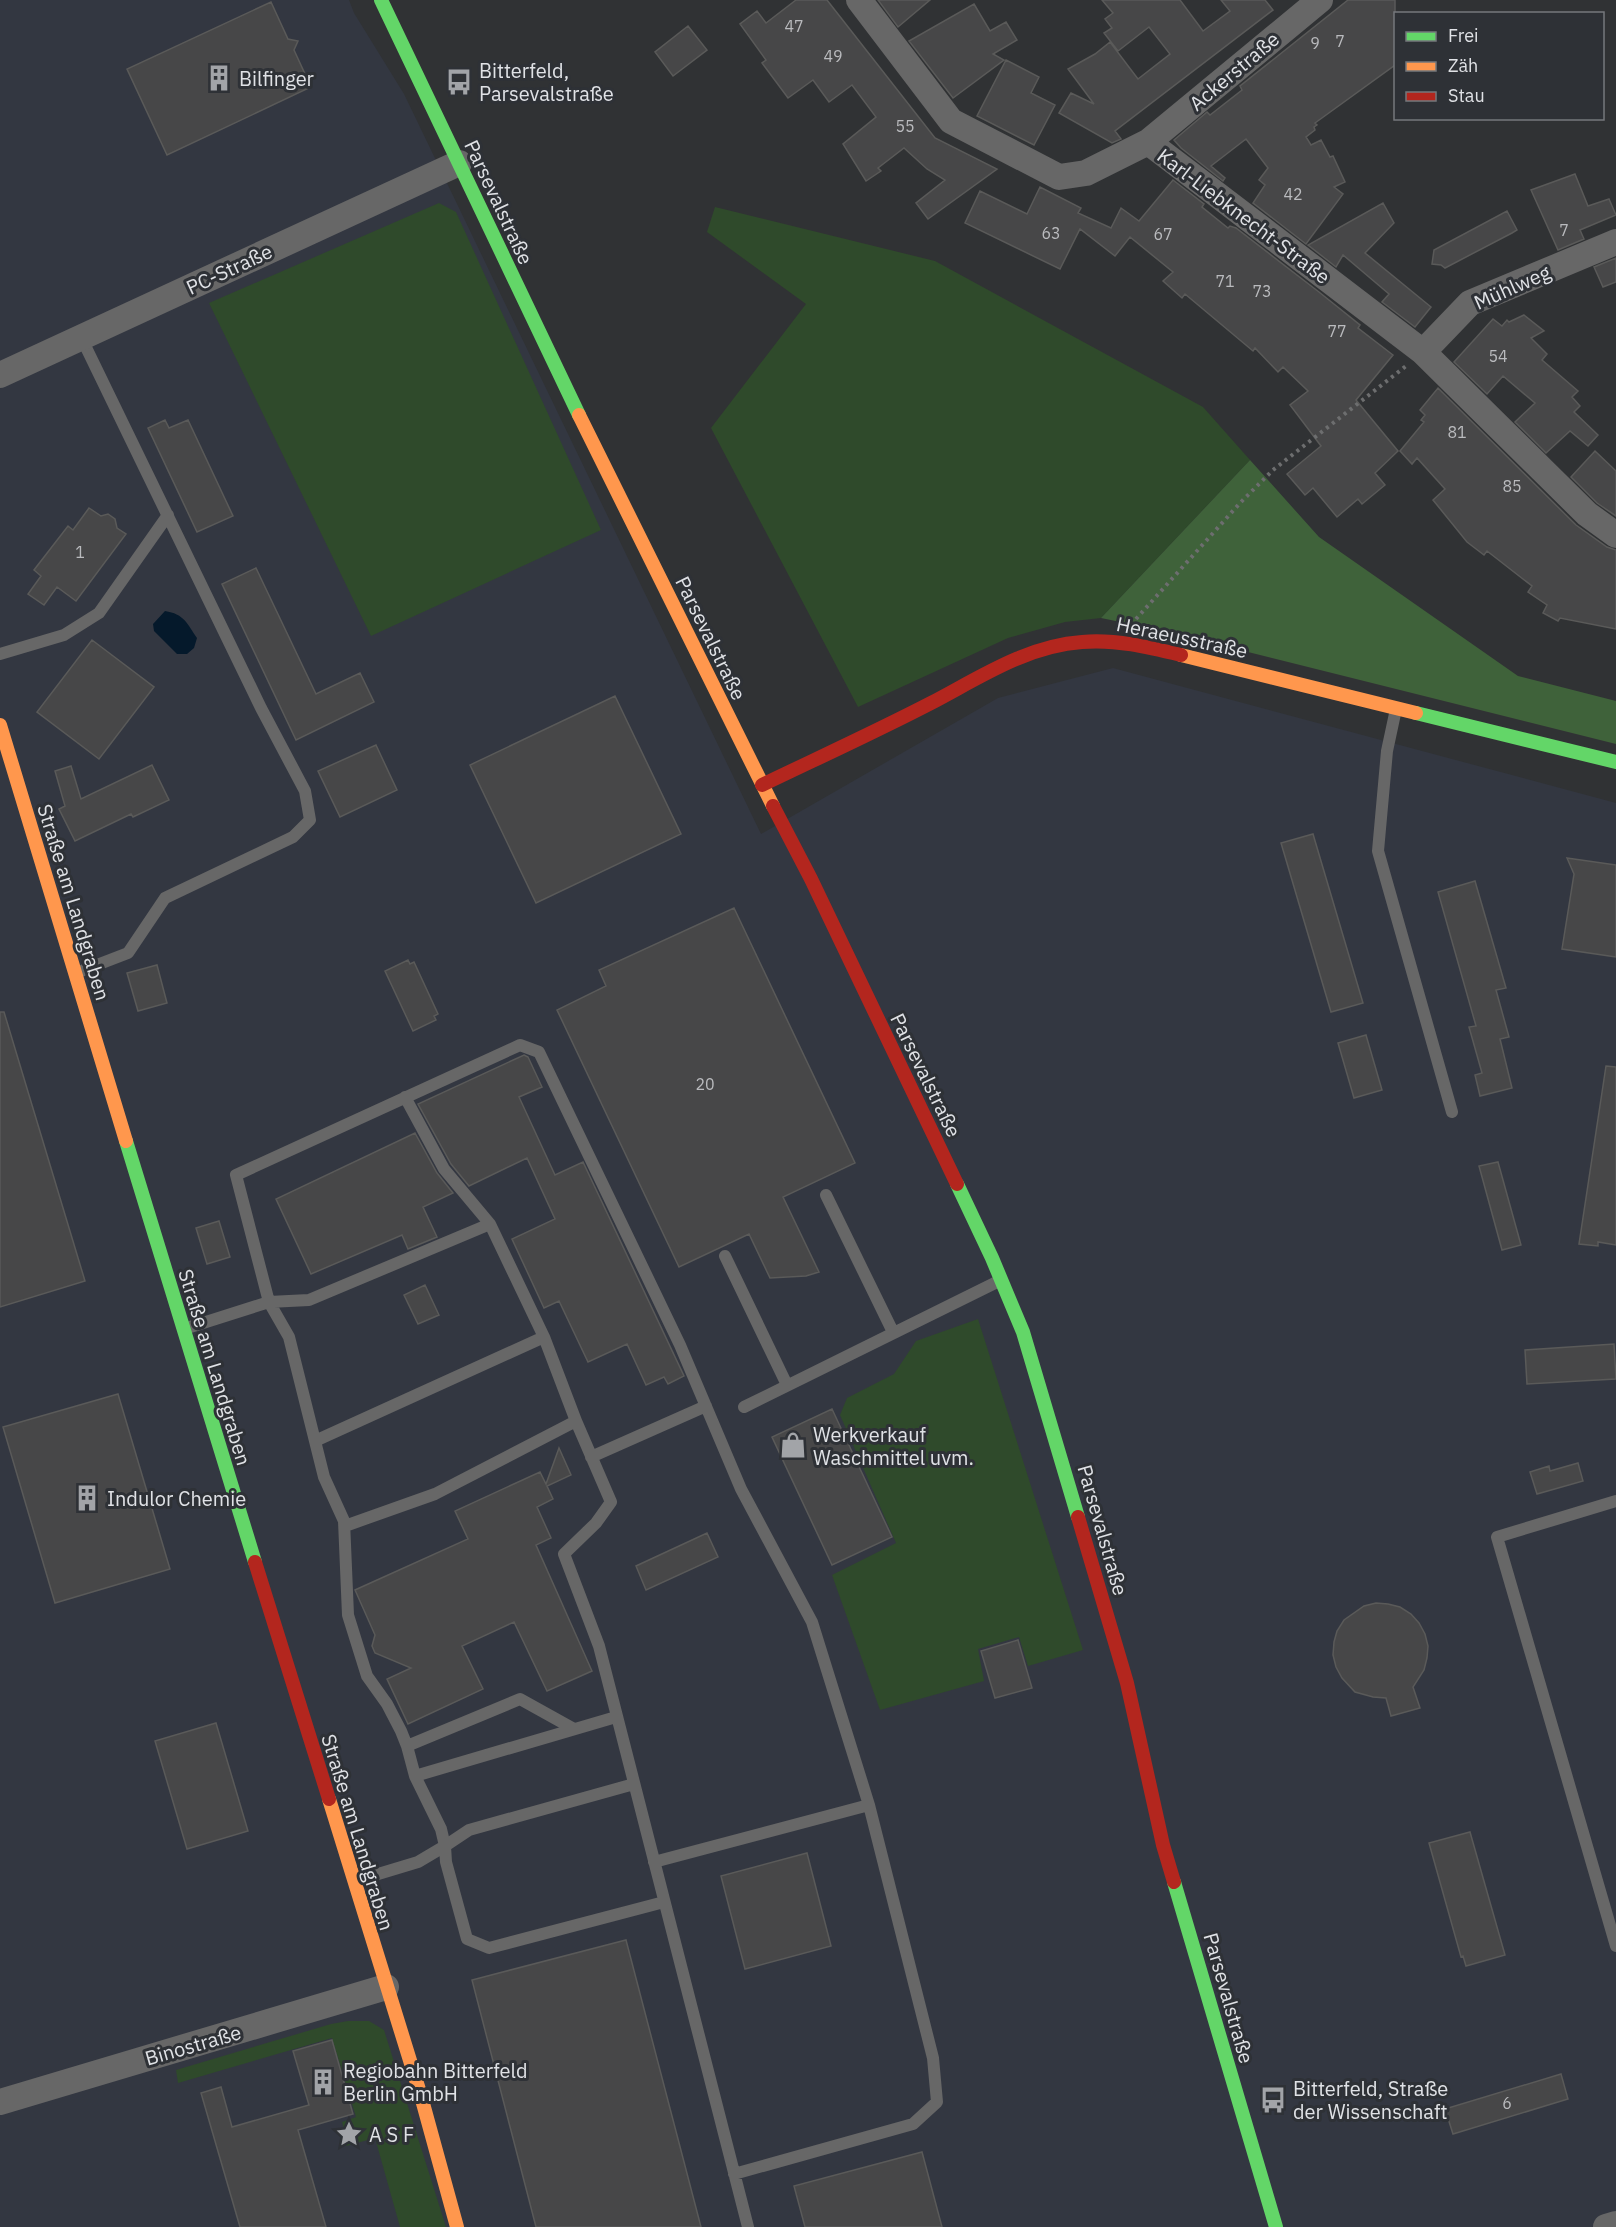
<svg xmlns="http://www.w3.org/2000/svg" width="1616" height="2227" viewBox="0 0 1616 2227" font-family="'IBM Plex Sans',sans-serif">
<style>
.built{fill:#333741}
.green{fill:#2f4a2b}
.forest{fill:#3f623a}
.water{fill:#05192b}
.building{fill:#474748;stroke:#5a5a59;stroke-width:1.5}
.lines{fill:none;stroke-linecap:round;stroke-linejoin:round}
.path{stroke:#6d6e6f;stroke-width:4;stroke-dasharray:3 4.5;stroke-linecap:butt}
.lane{stroke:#676767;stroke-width:12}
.street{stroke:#676767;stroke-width:26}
.fast{stroke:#63d668;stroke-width:14}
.slow{stroke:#ff974d;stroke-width:14}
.jam{stroke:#b3261e;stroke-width:14}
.labels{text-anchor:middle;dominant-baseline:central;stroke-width:6;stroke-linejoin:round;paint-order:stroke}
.number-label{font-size:16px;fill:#babbbe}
.poi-label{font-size:20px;fill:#e0e2e6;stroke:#2e3136;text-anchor:start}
.street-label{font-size:20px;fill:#e0e2e6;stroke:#2e3136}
</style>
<rect width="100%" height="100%" fill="#303234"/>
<path class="built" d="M0 0H349L354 13 404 94 761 834 998 698 1113 668 1616 803V2227H0Z"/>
<path class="green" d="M439 203 456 212 601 530 371 636 209 303Z
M715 207 935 261 1203 407 1250 460 1101 618 1065 622 1008 638 858 707 711 428 806 304 707 232Z
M978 1319 1083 1650 1028 1666 1019 1637 978 1649 984 1681 880 1710 832 1575 896 1543 840 1415 847 1398 894 1374 916 1341Z
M348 2021H369L384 2030 446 2227H400L375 2138 346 2146 341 2131 344 2129 342 2122 356 2117 332 2038 178 2083 176 2070 331 2024Z"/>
<path class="forest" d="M1250 460 1319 537 1518 676 1616 701V744L1164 631 1101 618Z"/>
<path class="water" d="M165 611C184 614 187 623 197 638L194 648 187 654H177L154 631 153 624Z"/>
<path class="building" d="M796 0H827L935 138 997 169 928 219 916 203 945 180 927 169 904 148 878 168 881 171 866 181 843 144 876 117 852 85 829 102 813 80 788 98 762 63 766 60 740 24 757 11 766 23Z
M878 0H930L898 27Z
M1102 0H1180L1203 31 1230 11 1221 0H1265L1273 10 1115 131 1121 139 1112 143 1059 113 1071 93 1094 104 1068 69 1095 54 1110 42 1138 79 1170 54 1149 27 1118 51 1104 33 1112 28 1105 19 1113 13Z
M1348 0H1395V65L1315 123 1317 125 1314 127 1315 130 1306 137 1311 145 1321 140 1330 157 1333 156 1345 182 1334 187 1343 194 1306 244 1253 203 1265 185 1259 180 1268 168 1246 139 1211 166 1225 178 1223 181 1181 148 1174 140 1207 112 1210 115 1242 90 1240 86Z
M271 2 288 39 298 41 294 50 311 87 167 155 127 69Z
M974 4 990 31 1006 22 1017 40 993 54 1004 60 953 98 909 41Z
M688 26 707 50 673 76 655 52Z
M1006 60 1039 77 1031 93 1055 105 1034 145 977 116Z
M1575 174 1588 206 1609 199 1616 215 1580 230 1584 239 1558 250 1531 190Z
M1173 180 1204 204 1202 207 1228 228 1230 226 1236 228 1319 292 1360 325 1358 328 1393 355 1356 400 1398 451 1375 473 1385 485 1362 504 1358 499 1337 517 1313 488 1305 495 1287 474 1321 446 1290 405 1308 391 1283 367 1278 372 1255 348 1253 351 1185 294 1182 298 1163 281 1173 272 1130 237 1115 256 1080 229 1060 269 965 223 980 191 1027 214 1040 187 1081 208 1078 213 1111 228 1121 208 1139 221Z
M1383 203 1394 223 1365 253 1431 307 1415 327 1382 302 1389 294 1343 255 1336 267 1308 245Z
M1507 211 1517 230 1512 233 1445 268 1441 265 1432 264 1434 250Z
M1616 258V282L1603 287 1594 267Z
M1524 315 1544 331 1531 338 1547 354 1542 360 1578 391 1572 397 1580 406 1574 412 1598 435 1588 446 1570 431 1546 453 1515 422 1535 403 1503 376 1487 394 1454 362 1493 319 1502 326 1507 320 1509 322Z
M1438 388 1576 525 1607 547 1616 550V629L1560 618 1558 621 1543 613 1547 605 1528 592 1532 586 1487 551 1484 555 1467 542 1433 500 1445 489 1417 458 1412 464 1400 451 1424 422 1421 420 1425 415 1420 410Z
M165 420 169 428 188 420 233 516 197 532 148 428Z
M1595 451 1616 471V516L1597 503 1571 477Z
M89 508 101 516 108 514 115 519 117 528 126 534 76 601 57 587 44 605 28 594 41 576 34 570 68 526 73 530Z
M256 568 316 694 360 673 374 702 296 740 222 584Z
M92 640 154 687 99 759 37 712Z
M615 696 681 834 536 903 470 765Z
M376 745 397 790 340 817 318 771Z
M152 765 169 800 133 817 131 814 75 841 59 809 65 806 55 771 71 766 81 799Z
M1313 834 1363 1003 1331 1012 1281 843Z
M1567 858 1616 865V957L1562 949 1574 874Z
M1475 881 1506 988 1496 990 1509 1037 1500 1039 1512 1088 1480 1096 1475 1075 1482 1073 1469 1027 1476 1026 1438 892Z
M734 908 855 1163 783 1197 819 1272 806 1276 770 1278 749 1234 679 1267 557 1010 606 986 599 970Z
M408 960 410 964 414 962 438 1014 434 1016 436 1020 413 1031 385 971Z
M157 965 167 1003 138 1011 127 973Z
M0 1012H4L85 1281 0 1307Z
M1366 1035 1382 1090 1354 1098 1338 1043Z
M524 1055 528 1057 542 1087 519 1097 555 1175 583 1162 684 1376 668 1384 664 1377 646 1385 627 1344 588 1362 559 1301 544 1308 512 1239 555 1219 527 1158 469 1186 451 1164 418 1104Z
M1606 1066 1616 1067V1245L1598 1242V1246L1579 1244Z
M415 1133 437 1173 453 1193 423 1207 437 1237 408 1249 402 1235 311 1274 276 1199Z
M1498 1162 1521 1245 1502 1250 1479 1166Z
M219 1221 230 1257 207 1264 196 1228Z
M425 1285 439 1315 418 1324 404 1295Z
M1614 1344 1616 1379 1527 1384 1525 1350Z
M118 1394 170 1569 55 1603 3 1427Z
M832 1409 892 1537 832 1565 772 1437Z
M559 1448 571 1475 547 1486 553 1499 537 1507 551 1538 536 1545 592 1671 547 1691 514 1622 462 1646 483 1689 408 1724 387 1679 411 1668 375 1653 372 1646 375 1635 355 1590 468 1539 455 1511 540 1472 546 1484Z
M1578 1463 1583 1481 1537 1494 1530 1472 1549 1466 1550 1471Z
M707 1533 718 1557 646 1590 636 1566Z
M1376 1603 1388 1604 1400 1607 1411 1614 1419 1623 1425 1634 1428 1646 1427 1658 1424 1670 1413 1687 1420 1708 1391 1716 1386 1698 1373 1697 1355 1692 1342 1678 1336 1667 1333 1655 1334 1642 1337 1631 1344 1620 1364 1606Z
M1018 1640 1032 1688 995 1698 981 1651Z
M216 1723 248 1831 187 1849 155 1741Z
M1470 1832 1505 1955 1466 1966 1463 1956 1461 1957 1429 1843Z
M807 1853 831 1946 745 1969 721 1876Z
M626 1940 701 2227H536L472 1980Z
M332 2040 353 2114 298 2130 326 2227H240L201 2093 221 2087 232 2127 309 2105 293 2051Z
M1561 2074 1568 2099 1453 2134 1445 2109Z
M922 2152 942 2227H805L794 2186Z"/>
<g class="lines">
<path class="path" d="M1136 619 1240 503 1273 470 1406 366"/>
<path class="lane" d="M0 654 64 635 99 613 168 515
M1396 709 1387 751 1378 851 1452 1112
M76 973 128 953 165 898 293 837 310 820 305 791 261 708 81 337
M405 1097 444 1169 490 1224 544 1337 576 1421 611 1502 596 1523 564 1554 599 1646 748 2227
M826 1195 893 1332
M725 1256 787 1385
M184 1329 269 1302 309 1300 490 1224
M744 1407 1001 1280
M315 1441 544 1337
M591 1457 706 1406
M1616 1501 1497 1537 1616 1946
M345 1526 435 1494 576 1421
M574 1729 520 1699 407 1746 401 1731 387 1704 367 1676 348 1615 344 1521 324 1477 289 1337 269 1302 236 1175 520 1045 539 1052 680 1345 741 1489 812 1622 869 1805
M415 1776 616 1717
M634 1784 469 1830 445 1846 446 1862 467 1939 489 1948 664 1902
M654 1862 869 1805 933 2058 937 2102 913 2124 734 2174
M355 1881 418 1862 445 1846 441 1829 415 1776 407 1746"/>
<path class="street" d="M859 0 951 121 1059 177 1086 173 1148 142 1423 352 1587 514 1616 535
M1148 142 1320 0
M1423 352 1470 303 1616 242
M0 375 459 163
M0 2102 386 1987
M1606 2227 1616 2224"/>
<path class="fast" d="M381 0 579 415
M1416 713 1616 762
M126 1141 255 1562
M957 1184 992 1258 1023 1332 1078 1517
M1174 1882 1276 2227"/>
<path class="slow" d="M579 415 773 806
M1181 655 1416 713
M0 725 126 1141
M329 1799 421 2096 457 2227"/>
<path class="jam" d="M762 785C818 758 875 732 931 703 979 678 1026 646 1082 642 1115 639 1148 647 1181 655
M773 806 811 879 957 1184
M1078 1517 1127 1683 1163 1845 1174 1882
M255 1562 329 1799"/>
</g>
<defs>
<g id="building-bare" transform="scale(2.07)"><path d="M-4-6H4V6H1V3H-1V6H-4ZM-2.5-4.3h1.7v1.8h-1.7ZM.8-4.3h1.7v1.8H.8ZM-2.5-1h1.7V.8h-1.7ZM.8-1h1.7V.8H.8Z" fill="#a2a4a8" stroke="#2e3136" stroke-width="2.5" paint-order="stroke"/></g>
<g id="bus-bare" transform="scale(2.07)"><path d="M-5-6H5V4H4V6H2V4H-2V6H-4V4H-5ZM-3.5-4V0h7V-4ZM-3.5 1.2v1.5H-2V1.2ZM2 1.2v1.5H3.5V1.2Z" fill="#a2a4a8" stroke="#2e3136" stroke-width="2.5" paint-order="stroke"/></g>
<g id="shop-bare" transform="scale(2.07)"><path d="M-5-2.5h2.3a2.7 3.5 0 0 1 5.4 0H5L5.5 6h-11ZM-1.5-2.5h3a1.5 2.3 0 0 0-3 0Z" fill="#a2a4a8" stroke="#2e3136" stroke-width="2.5" paint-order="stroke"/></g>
<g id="sight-bare" transform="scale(2.07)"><path d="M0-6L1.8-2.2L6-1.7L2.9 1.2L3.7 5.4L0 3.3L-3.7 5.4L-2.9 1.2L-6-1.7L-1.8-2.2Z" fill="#a2a4a8" stroke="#2e3136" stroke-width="2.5" paint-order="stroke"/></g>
</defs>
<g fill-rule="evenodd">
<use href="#building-bare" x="219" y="78"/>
<use href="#bus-bare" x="459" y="82"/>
<use href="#shop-bare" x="793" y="1445"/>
<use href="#building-bare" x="87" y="1498"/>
<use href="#building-bare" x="323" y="2082"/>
<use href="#bus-bare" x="1273" y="2100"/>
<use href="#sight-bare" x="349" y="2134"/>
</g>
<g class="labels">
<g class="number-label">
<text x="794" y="26">47</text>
<text x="1340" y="41">7</text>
<text x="1315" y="43">9</text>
<text x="833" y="56">49</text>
<text x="905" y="126">55</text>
<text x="1293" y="194">42</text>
<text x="1564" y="230">7</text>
<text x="1051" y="233">63</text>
<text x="1163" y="234">67</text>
<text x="1225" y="281">71</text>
<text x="1262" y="291">73</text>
<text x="1337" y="331">77</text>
<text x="1498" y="356">54</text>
<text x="1457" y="432">81</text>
<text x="1512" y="486">85</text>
<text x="80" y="552">1</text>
<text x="705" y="1084">20</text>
<text x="1507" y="2103">6</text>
</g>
<g class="poi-label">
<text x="479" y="70">Bitterfeld,<tspan x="479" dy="23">Parsevalstraße</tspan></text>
<text x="239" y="78">Bilfinger</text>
<text x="813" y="1434">Werkverkauf<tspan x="813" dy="23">Waschmittel uvm.</tspan></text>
<text x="107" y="1498">Indulor Chemie</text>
<text x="343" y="2070">Regiobahn Bitterfeld<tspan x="343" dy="23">Berlin GmbH</tspan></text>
<text x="1293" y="2088">Bitterfeld, Straße<tspan x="1293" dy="23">der Wissenschaft</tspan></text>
<text x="369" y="2134">A S F</text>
</g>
<g class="street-label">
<text transform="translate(1234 71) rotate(-40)">Ackerstraße</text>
<text transform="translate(499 202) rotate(65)">Parsevalstraße</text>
<text transform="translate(1244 216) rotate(37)">Karl-Liebknecht-Straße</text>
<text transform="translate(229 269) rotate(-25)">PC-Straße</text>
<text transform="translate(1512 287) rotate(-24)">Mühlweg</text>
<text transform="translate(1182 637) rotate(12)">Heraeusstraße</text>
<text transform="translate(711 638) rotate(64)">Parsevalstraße</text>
<text transform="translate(74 902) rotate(73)">Straße am Landgraben</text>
<text transform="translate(926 1075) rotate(64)">Parsevalstraße</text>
<text transform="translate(215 1367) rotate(73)">Straße am Landgraben</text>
<text transform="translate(1103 1530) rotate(74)">Parsevalstraße</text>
<text transform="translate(358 1832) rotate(73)">Straße am Landgraben</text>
<text transform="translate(1229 1998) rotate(74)">Parsevalstraße</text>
<text transform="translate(193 2045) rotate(-16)">Binostraße</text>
</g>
</g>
<rect x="1394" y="12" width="210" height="108" fill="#2e3136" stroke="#75787c" stroke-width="1.5"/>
<rect x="1406" y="32" width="30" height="9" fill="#63d668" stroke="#75787c" stroke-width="1.5"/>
<text x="1448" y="42" font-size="18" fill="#e0e2e6">Frei</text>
<rect x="1406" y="62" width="30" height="9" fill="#ff974d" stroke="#75787c" stroke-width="1.5"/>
<text x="1448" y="72" font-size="18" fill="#e0e2e6">Zäh</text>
<rect x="1406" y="92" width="30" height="9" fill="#b3261e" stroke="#75787c" stroke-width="1.5"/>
<text x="1448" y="102" font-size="18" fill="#e0e2e6">Stau</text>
</svg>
